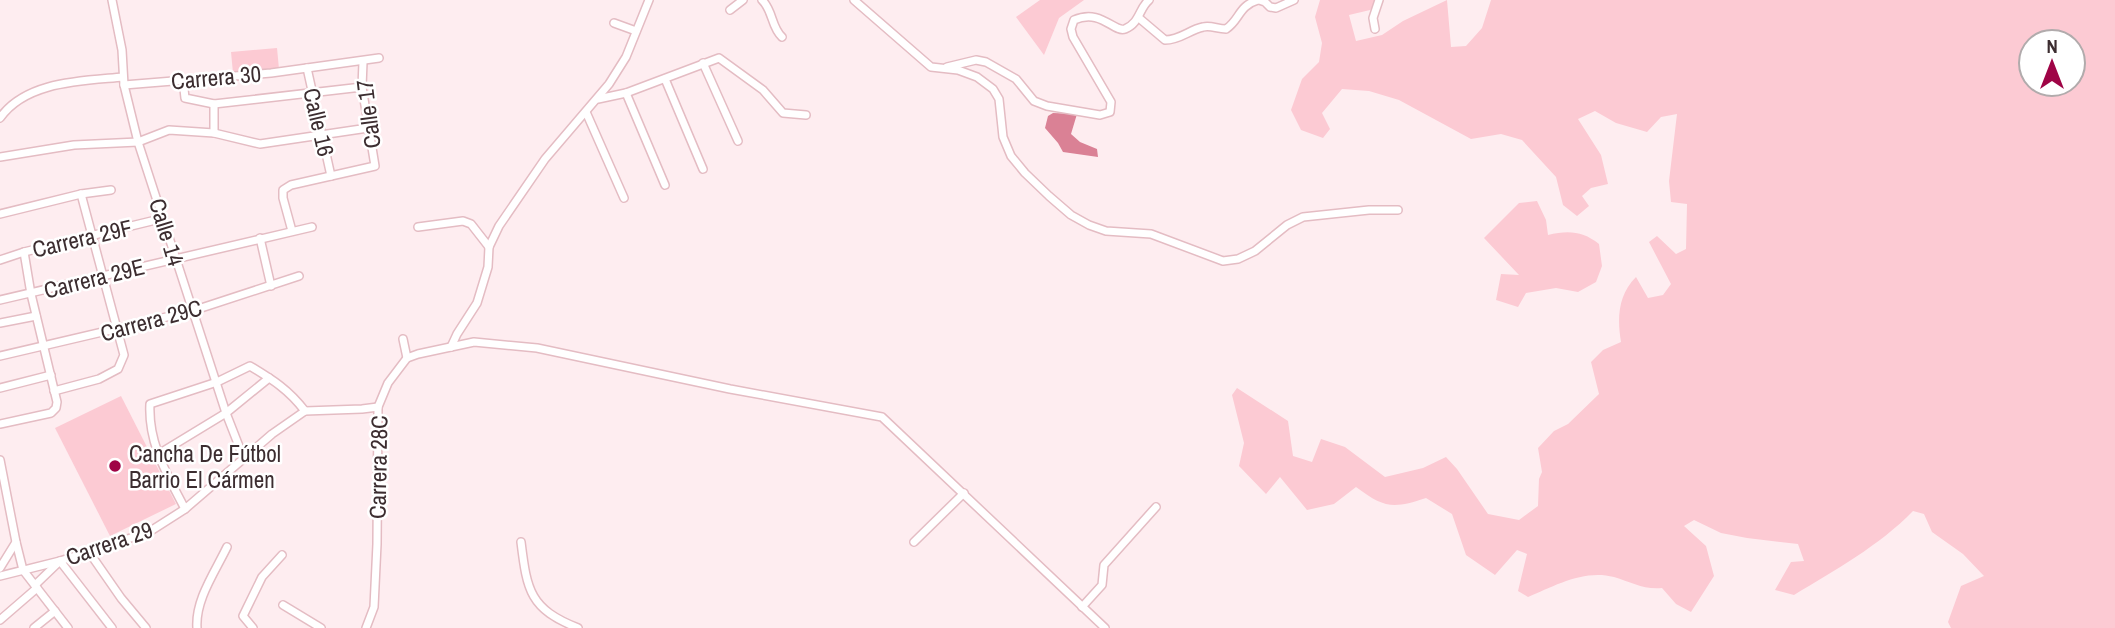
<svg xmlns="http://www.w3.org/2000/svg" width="2115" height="628" viewBox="0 0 2115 628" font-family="'Archivo Narrow',sans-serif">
<rect width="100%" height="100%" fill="#feedf0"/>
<g fill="#fccad3" fill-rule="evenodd">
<polygon points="1040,0 1084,0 1059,18 1044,55 1016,17"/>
<path d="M 1320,0 L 1383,0 L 1370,10 L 1349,15 L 1356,41 L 1382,35 L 1403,21 L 1447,0 L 1451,47 L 1466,46 L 1482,28 L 1491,0 L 2115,0 L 2115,628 L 1951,628 L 1948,622 L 1961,586 L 1984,576 L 1963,554 L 1932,532 L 1924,514 L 1913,511 C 1879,546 1835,570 1794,595 L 1775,590 L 1791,562 L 1804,561 L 1798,544 L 1747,538 L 1721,533 L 1694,520 L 1684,526 L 1706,546 L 1714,576 L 1691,612 L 1676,604 L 1662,588 C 1644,590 1631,582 1614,577 C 1584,569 1554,586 1528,597 L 1518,591 L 1527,554 L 1517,550 L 1495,575 L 1466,555 L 1452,514 L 1426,498 C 1393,509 1384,508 1356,487 L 1334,504 L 1307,510 L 1280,477 L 1266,494 L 1239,466 L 1244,443 L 1232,395 L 1237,388 L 1288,421 L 1293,456 L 1312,462 L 1321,439 L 1345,447 L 1385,477 L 1423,468 L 1446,457 L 1457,469 L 1488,514 L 1519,520 L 1538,506 L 1539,479 L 1542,472 L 1538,448 L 1554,431 L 1568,424 L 1599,394 L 1591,362 L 1603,350 L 1621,342 C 1617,318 1618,295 1636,277 L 1648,298 L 1663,295 L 1671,284 L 1649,242 L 1657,236 L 1676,254 L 1686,249 L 1687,204 L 1671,202 L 1669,181 L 1677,114 L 1661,117 L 1647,132 L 1616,123 L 1595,111 L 1578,119 L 1601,155 L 1608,184 L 1591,188 L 1582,196 L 1589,206 L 1577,216 L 1563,205 L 1556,177 L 1522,140 L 1501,134 L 1471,139 L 1399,100 L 1369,91 L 1342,89 L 1322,113 L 1330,129 L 1323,138 L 1301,130 L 1291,110 L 1302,79 L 1319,62 L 1322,43 L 1315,17 ZM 2031,42 L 2073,42 L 2073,84 L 2031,84 Z"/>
<polygon points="277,48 279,69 233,73 231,52"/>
<path d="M 1537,201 L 1546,220 L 1548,235 C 1568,230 1583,231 1599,244 L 1602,266 L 1596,282 L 1578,292 L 1556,288 L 1526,293 L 1518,307 L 1496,300 L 1501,274 L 1519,275 L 1484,238 L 1519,203 Z"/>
<polygon points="121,396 176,504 110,536 55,428"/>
</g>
<polygon fill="#da8195" points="1053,113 1077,114 1071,134 1080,142 1097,149 1098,157 1063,152 1058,143 1045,128 1048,116"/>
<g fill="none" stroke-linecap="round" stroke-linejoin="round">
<defs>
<g id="minor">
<polyline points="112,0 122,50 124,85 138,142 226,413 244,459"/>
<path d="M 762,0 C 773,10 771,27 782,37"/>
<polyline points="854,0 931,67 958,70 977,77 993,89 999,99 1003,137 1011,156 1025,173 1049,196 1071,215 1089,225 1106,231 1151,234 1223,261 1238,259 1255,251 1287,225 1303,217 1369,210 1398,210"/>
<polyline points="1259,0 1265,2 1270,7 1276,8 1294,0"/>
<polyline points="730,10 743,0"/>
<path d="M 1139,18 L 1165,40 C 1180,40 1189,30 1203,27 C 1211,25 1217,29 1226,29 C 1240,20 1238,6 1258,0"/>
<polyline points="614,23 636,31"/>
<polyline points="1375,29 1373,18 1379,0"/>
<polyline points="703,63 738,141"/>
<path d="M 947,67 L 976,60 L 986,62 L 1016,79 L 1034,101 L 1047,106 L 1100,115 L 1110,112 L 1111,102 L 1073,37 L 1071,29 L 1074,20 C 1101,8 1114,33 1125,29 C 1140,23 1139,8 1149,0"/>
<polyline points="307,68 331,176"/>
<polyline points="665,79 703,169"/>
<polyline points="183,80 185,98 214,104 362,87"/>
<polyline points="124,85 271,73 379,58"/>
<polyline points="626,93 665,185"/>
<polyline points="598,99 626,93 719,58 763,90 783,113 806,115"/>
<polyline points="214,104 214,133"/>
<polyline points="586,112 624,198"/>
<path d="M 0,118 C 26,81 82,81 123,77"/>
<polyline points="0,157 74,145 138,142 169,130 214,133 260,144 368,128"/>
<polyline points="0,214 81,194 111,190"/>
<polyline points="418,227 463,221 471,224 489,247"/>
<polyline points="292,231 283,198 283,190 291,185 375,166 362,87 363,62"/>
<polyline points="260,238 271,286"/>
<polyline points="0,260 24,252 164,218"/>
<polyline points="0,300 312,227"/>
<polyline points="0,323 36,316"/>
<polyline points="403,339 407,358"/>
<polyline points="451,347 457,334 477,303 488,267 489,247 499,226 545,159 609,84 626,57 649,0"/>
<polyline points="0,356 192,311 299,276"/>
<polyline points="0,388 51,375"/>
<polyline points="54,391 99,379 118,369 124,355 81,194"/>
<polyline points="0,424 51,413 56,408 57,402 31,294 24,252"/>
<polyline points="157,455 226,413 269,378"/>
<polyline points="0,460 16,542 0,568"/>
<path d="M 185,509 C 167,474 148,444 150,404 L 217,382 L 250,366 C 273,380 288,389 305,411"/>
<polyline points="16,542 23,570 68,628"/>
<path d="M 521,542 C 527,591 530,609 578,628"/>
<polyline points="914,542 964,493"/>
<polyline points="89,552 121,598 146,628"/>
<polyline points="0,576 60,561 149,532 185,509 272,434 305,411 362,409 378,407"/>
<polyline points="35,585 60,561 112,628"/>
<polyline points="283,605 321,628"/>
<polyline points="1082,607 1102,585 1104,565 1156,507"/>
<polyline points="0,620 37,588"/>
<polyline points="34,628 55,611"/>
<path d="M 197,628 C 195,600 215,572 227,547"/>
<polyline points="253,628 243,616 262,577 282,555"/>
<polyline points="366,628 374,607 377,544 378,407 388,383 407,358 418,354 474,342 537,348 730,389 882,417 1105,628"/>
</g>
</defs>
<use href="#minor" stroke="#e4bcc3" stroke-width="10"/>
<use href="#minor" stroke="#fff" stroke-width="7"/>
</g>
<circle fill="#9f0446" stroke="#fff" stroke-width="2.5" cx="115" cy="466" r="7"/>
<g text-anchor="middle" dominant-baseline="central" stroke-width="5" stroke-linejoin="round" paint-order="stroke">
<g font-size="23" fill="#3c2d30" stroke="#fff">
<text transform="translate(216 77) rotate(-5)">Carrera 30</text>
<text transform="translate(368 114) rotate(-97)">Calle 17</text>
<text transform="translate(319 122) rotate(77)">Calle 16</text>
<text transform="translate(167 232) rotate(73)">Calle 14</text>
<text transform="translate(82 238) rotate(-13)">Carrera 29F</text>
<text transform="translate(94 278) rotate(-14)">Carrera 29E</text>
<text transform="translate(151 320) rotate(-15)">Carrera 29C</text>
<text transform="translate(378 467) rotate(-89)">Carrera 28C</text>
<text transform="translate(109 543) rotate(-19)">Carrera 29</text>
</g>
<g font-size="23" fill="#3c2d30" stroke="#fff" text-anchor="start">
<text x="129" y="453">Cancha De Fútbol<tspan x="129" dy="26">Barrio El Cármen</tspan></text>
</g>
</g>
<g transform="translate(2052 63)"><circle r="33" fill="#ffffff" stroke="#b1abac" stroke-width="2"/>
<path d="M0-5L12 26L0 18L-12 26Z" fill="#9f0446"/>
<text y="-10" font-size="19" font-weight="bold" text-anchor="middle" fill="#3c2d30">N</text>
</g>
</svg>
